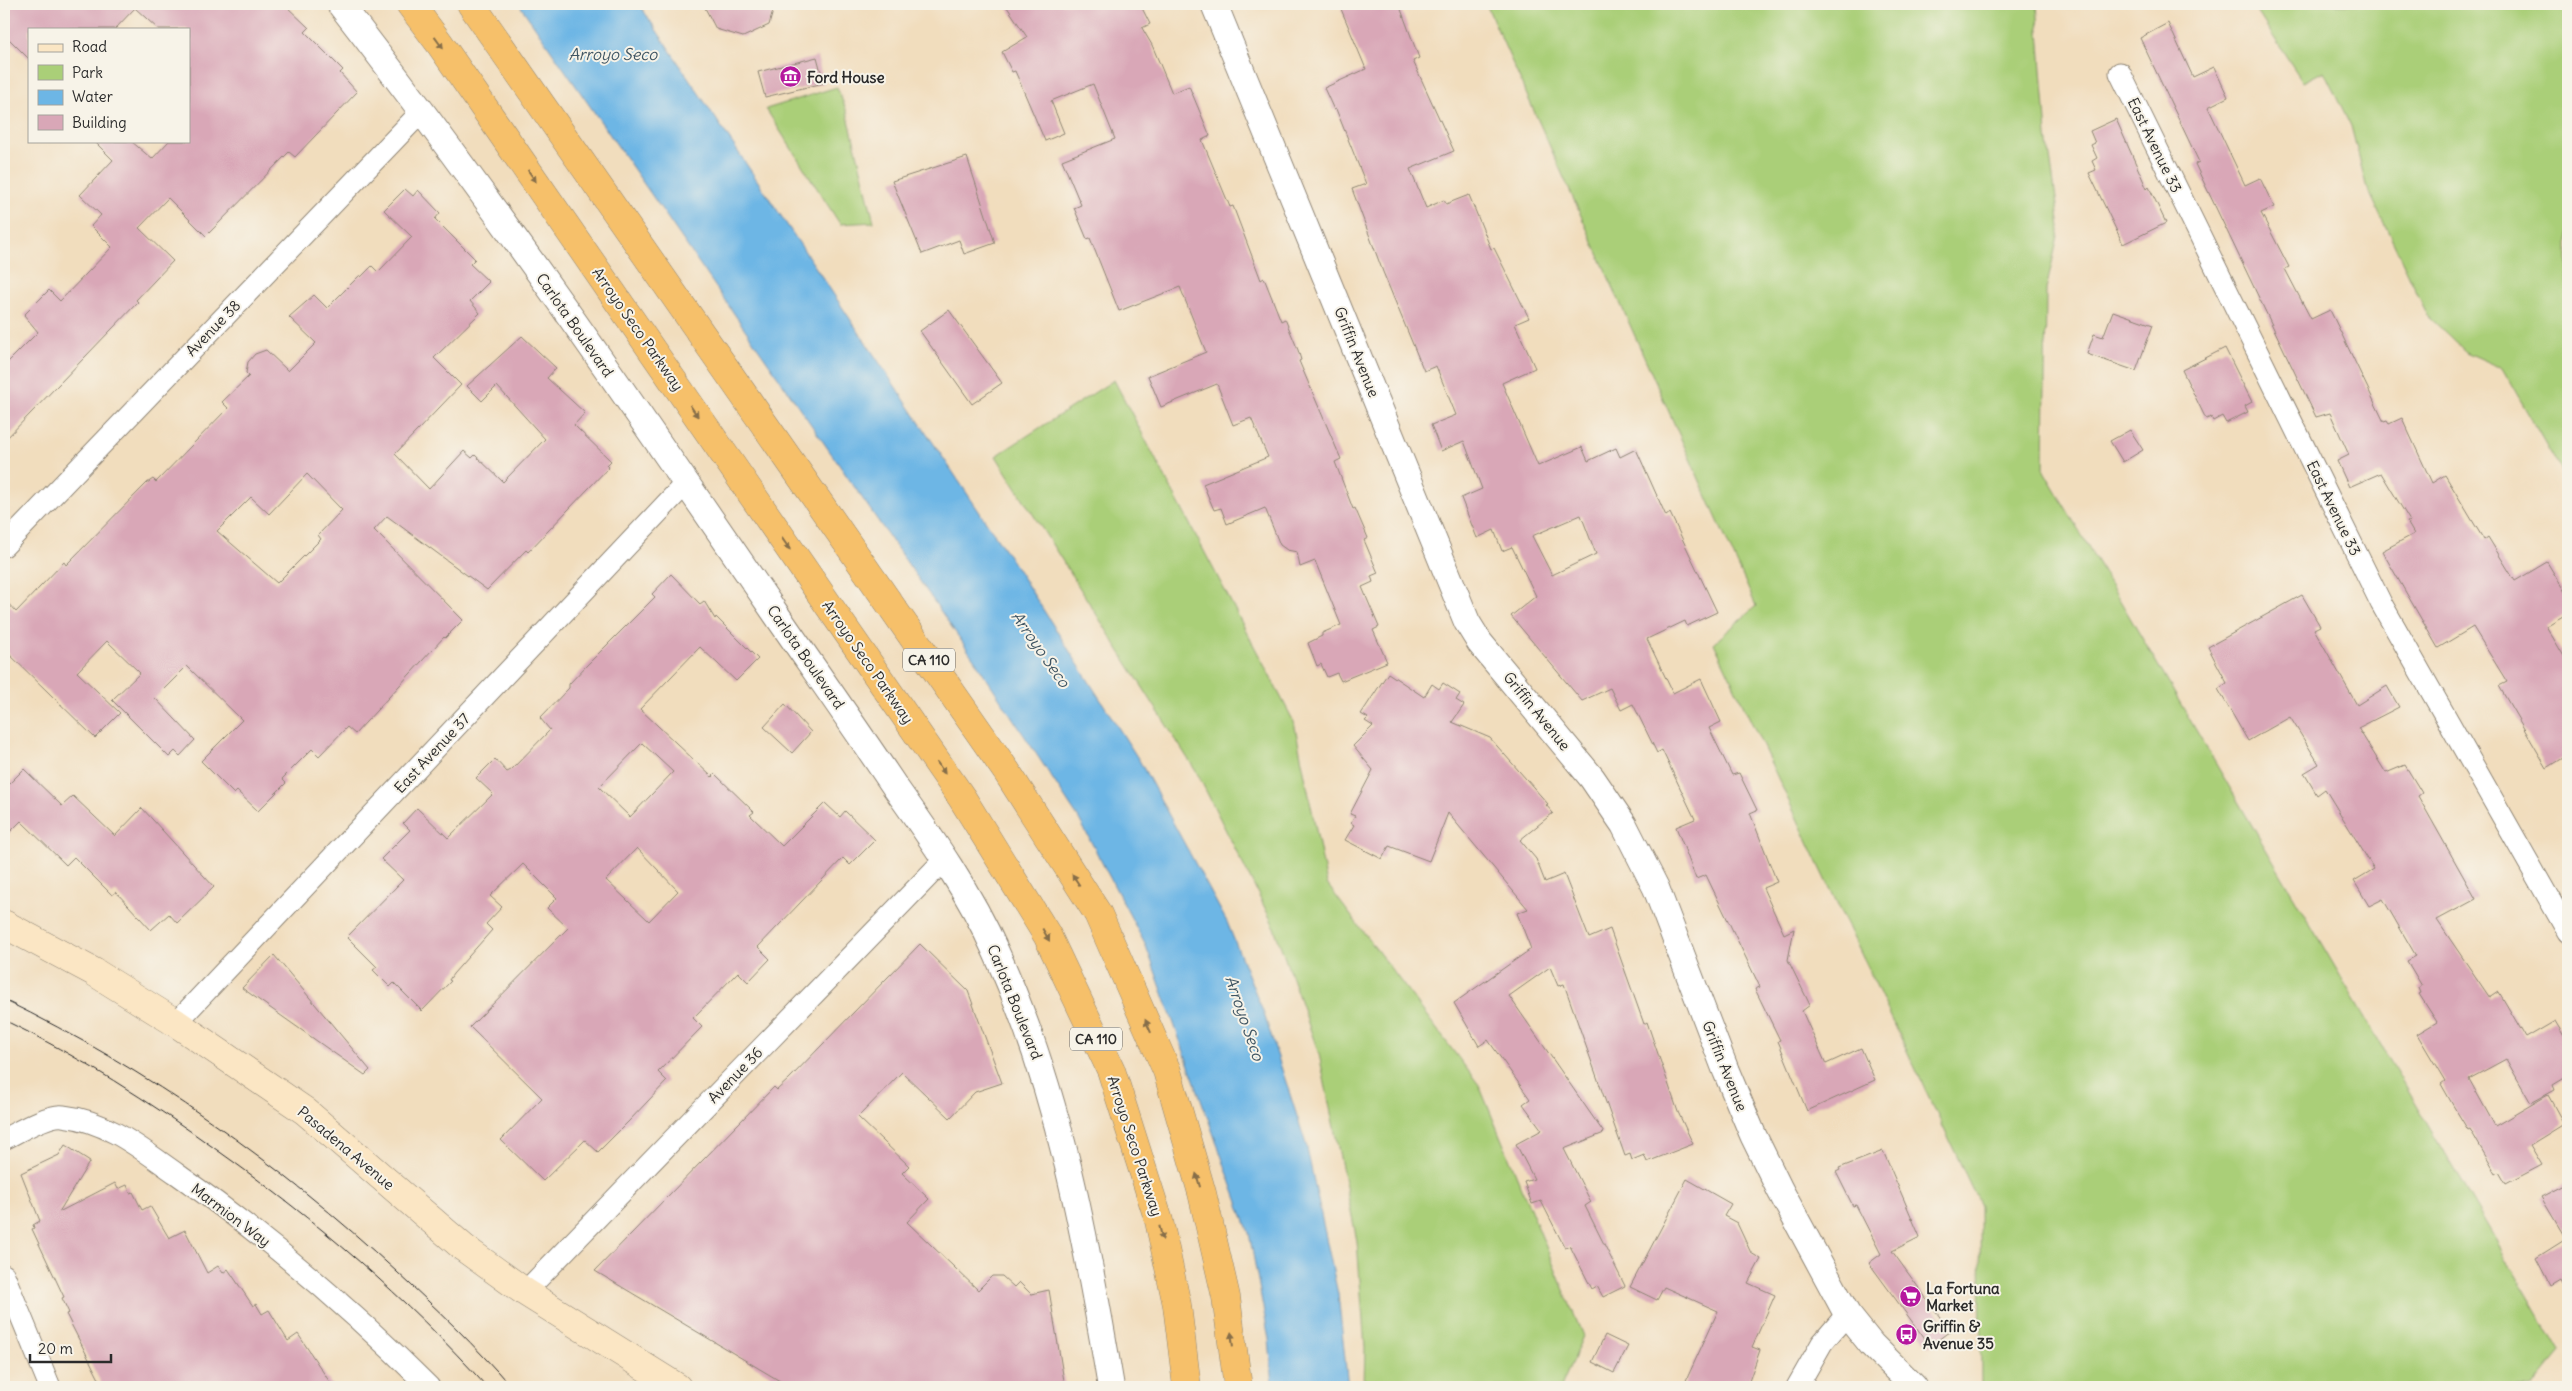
<svg xmlns="http://www.w3.org/2000/svg" width="2572" height="1391" viewBox="0 0 2572 1391" font-family="Delius,sans-serif">
<rect width="100%" height="100%" fill="#f7f3e8"/>
<filter id="ink" filterUnits="userSpaceOnUse"><feTurbulence type="fractalNoise" baseFrequency=".02" numOctaves="2"/><feDisplacementMap in="SourceGraphic" scale="10" xChannelSelector="R" yChannelSelector="G"/><feConvolveMatrix kernelMatrix="1 2 1 2 8 2 1 2 1" color-interpolation-filters="sRGB"/></filter>
<filter id="wash" filterUnits="userSpaceOnUse"><feTurbulence type="fractalNoise" baseFrequency=".0096" numOctaves="4" result="noise"/><feDisplacementMap in="SourceGraphic" scale="20" xChannelSelector="R" yChannelSelector="G"/><feGaussianBlur stdDeviation="1.12" result="paint"/><feColorMatrix in="noise" values="0 0 0 0 0 0 0 0 0 0 0 0 0 0 0 0 0 1.4 0 .05"/><feComposite in="paint" operator="in"/></filter>
<g filter="url(#wash)">
<rect width="100%" height="100%" fill="#f1ddbd"/>
<g fill="#aacf78" stroke="#6a7d52">
<polygon points="1486,4 2037,4 2047,136 2060,227 2046,290 2044,471 2561,1352 2532,1387 1981,1387 1980,1205 1714,643 1756,606"/>
<polygon points="2252,4 2568,4 2568,483 2502,368 2466,352 2428,316 2366,185 2351,126 2324,71 2303,82"/>
<polygon points="837,87 847,112 874,222 840,224 766,109"/>
<polygon points="1114,380 1294,722 1327,884 1479,1085 1583,1336 1561,1387 1364,1387 1365,1348 1357,1241 1319,1054 1272,922 1197,773 996,456"/>
</g>
<polygon fill="#6db6e5" stroke="#4c7088" points="519,4 639,4 1009,556 1139,760 1227,922 1264,1014 1306,1144 1338,1294 1348,1387 1273,1387 1269,1339 1249,1233 1146,946 1079,819 974,659"/>
<g id="blocks">
<g fill="#d9a7b7" fill-rule="evenodd">
<polygon points="4,4 284,4 309,28 305,32 343,70 340,73 357,92 295,157 289,152 206,236 168,198 139,228 173,261 136,300 138,302 4,441 4,366 38,332 24,315 49,290 60,301 112,247 91,226 101,215 80,195 113,160 94,141 131,141 152,159 169,141 189,141 189,29 158,29 135,8 115,29 29,29 29,59 4,34"/>
<polygon points="703,4 775,4 769,25 743,37 716,29"/>
<polygon points="1005,4 1140,4 1150,24 1142,28 1152,45 1172,93 1189,86 1210,136 1202,140 1230,207 1233,206 1261,280 1264,278 1281,321 1285,319 1298,350 1301,360 1299,361 1341,459 1335,462 1353,509 1355,508 1368,538 1364,540 1378,573 1371,576 1373,582 1362,587 1379,627 1373,630 1387,662 1341,681 1337,673 1327,677 1321,664 1317,666 1308,643 1322,636 1322,633 1341,625 1315,561 1300,567 1297,552 1287,550 1280,545 1265,508 1227,524 1221,508 1214,510 1203,484 1268,457 1251,418 1233,425 1217,384 1161,407 1148,376 1206,352 1180,287 1119,311 1090,238 1087,239 1074,208 1081,205 1062,160 1115,139 1093,84 1051,101 1064,133 1045,141 1015,71 1012,72 1002,52 1027,37"/>
<path d="M 1353,4 L 1399,4 L 1419,58 L 1413,61 L 1454,151 L 1410,169 L 1426,208 L 1444,200 L 1446,204 L 1469,195 L 1491,249 L 1494,248 L 1529,318 L 1515,324 L 1535,368 L 1502,383 L 1538,466 L 1582,447 L 1588,461 L 1616,448 L 1620,457 L 1636,449 L 1666,516 L 1670,513 L 1717,612 L 1687,626 L 1685,621 L 1647,639 L 1673,693 L 1701,679 L 1721,722 L 1709,728 L 1732,775 L 1739,773 L 1757,810 L 1750,813 L 1777,882 L 1763,888 L 1784,934 L 1794,929 L 1788,960 L 1810,1005 L 1802,1011 L 1826,1064 L 1861,1048 L 1875,1080 L 1807,1111 L 1778,1041 L 1780,1040 L 1755,989 L 1760,987 L 1706,875 L 1696,879 L 1687,855 L 1676,827 L 1695,819 L 1662,750 L 1657,753 L 1633,704 L 1621,710 L 1610,688 L 1582,701 L 1511,616 L 1536,596 L 1512,547 L 1502,551 L 1494,530 L 1477,538 L 1461,498 L 1482,489 L 1464,441 L 1441,451 L 1431,425 L 1456,415 L 1436,366 L 1424,371 L 1383,272 L 1352,189 L 1366,184 L 1336,109 L 1334,110 L 1324,88 L 1366,69 L 1341,9 ZM 1581,515 L 1596,554 L 1552,575 L 1532,536 Z"/>
<polygon points="2168,23 2193,77 2214,67 2228,97 2208,107 2245,185 2260,178 2274,207 2261,213 2289,267 2285,269 2311,319 2330,310 2384,422 2387,421 2389,424 2402,418 2432,483 2445,475 2484,540 2488,537 2515,581 2547,562 2568,597 2568,613 2546,626 2568,663 2568,755 2547,768 2499,686 2507,682 2473,627 2438,648 2382,551 2414,534 2407,522 2410,521 2381,473 2349,487 2337,461 2349,455 2330,413 2316,417 2195,164 2199,162 2140,38"/>
<polygon points="817,57 824,83 765,97 758,72"/>
<polygon points="2116,119 2147,189 2149,187 2166,223 2123,244 2089,173 2096,170 2092,161 2097,158 2091,145 2095,143 2090,131"/>
<polygon points="967,157 995,243 964,254 959,240 922,254 892,181"/>
<path d="M 405,189 L 413,196 L 418,190 L 440,213 L 435,219 L 475,259 L 470,264 L 489,282 L 470,301 L 480,313 L 434,358 L 461,385 L 395,454 L 429,489 L 464,451 L 472,458 L 475,455 L 503,482 L 545,439 L 497,386 L 482,401 L 467,386 L 522,336 L 556,368 L 547,378 L 585,413 L 574,425 L 611,461 L 607,465 L 609,467 L 528,552 L 526,550 L 487,590 L 387,516 L 374,530 L 463,620 L 445,638 L 444,637 L 355,734 L 347,727 L 319,756 L 312,749 L 282,779 L 286,783 L 258,811 L 237,791 L 234,794 L 201,761 L 242,720 L 187,666 L 155,698 L 195,740 L 180,756 L 175,751 L 169,757 L 112,700 L 140,673 L 107,641 L 77,672 L 120,713 L 95,738 L 4,649 L 4,599 L 16,612 L 64,562 L 66,565 L 147,483 L 153,479 L 156,482 L 228,408 L 222,402 L 249,376 L 246,373 L 248,362 L 255,354 L 266,350 L 288,371 L 316,343 L 289,317 L 314,295 L 327,308 L 360,275 L 361,277 L 372,266 L 378,272 L 412,237 L 384,210 ZM 307,474 L 342,510 L 318,535 L 321,539 L 277,583 L 217,531 L 251,497 L 269,514 Z"/>
<polygon points="949,310 1002,383 972,404 920,331"/>
<polygon points="2113,311 2153,325 2136,371 2087,354 2094,334 2103,337"/>
<polygon points="2225,348 2252,402 2245,406 2248,412 2226,423 2222,416 2213,421 2211,417 2206,419 2182,370"/>
<polygon points="2130,430 2143,450 2123,462 2110,441"/>
<path d="M 671,574 L 700,604 L 704,601 L 715,619 L 716,617 L 758,659 L 736,681 L 700,647 L 640,709 L 712,777 L 715,774 L 754,812 L 750,815 L 782,846 L 825,803 L 840,817 L 845,811 L 875,840 L 850,865 L 843,858 L 758,947 L 770,959 L 748,982 L 738,972 L 693,1018 L 702,1027 L 658,1072 L 667,1081 L 629,1121 L 598,1152 L 585,1140 L 543,1181 L 501,1140 L 542,1098 L 470,1027 L 568,928 L 547,908 L 557,898 L 523,864 L 490,896 L 502,907 L 486,924 L 492,930 L 453,974 L 449,980 L 451,981 L 422,1011 L 394,983 L 390,987 L 373,970 L 377,967 L 347,937 L 403,880 L 381,859 L 410,830 L 403,823 L 417,808 L 448,838 L 493,794 L 476,778 L 495,759 L 507,772 L 511,770 L 550,730 L 540,718 L 569,688 L 569,684 L 587,665 L 655,597 L 652,594 ZM 642,743 L 673,772 L 630,817 L 599,787 ZM 637,848 L 678,891 L 649,921 L 606,880 Z"/>
<polygon points="2302,595 2320,626 2314,629 2357,705 2387,686 2399,707 2358,728 2386,773 2405,765 2422,793 2418,796 2476,899 2437,920 2490,998 2499,992 2526,1038 2555,1021 2568,1043 2568,1076 2553,1085 2555,1090 2531,1103 2506,1059 2469,1079 2495,1126 2548,1095 2564,1124 2530,1145 2542,1165 2506,1184 2499,1172 2496,1174 2470,1129 2468,1130 2454,1107 2441,1084 2445,1081 2417,1034 2437,1022 2419,994 2421,993 2419,988 2422,986 2407,961 2416,956 2383,899 2369,906 2354,881 2374,869 2325,789 2317,795 2304,773 2319,764 2290,717 2248,741 2218,689 2227,683 2208,647"/>
<polygon points="1388,673 1424,697 1432,684 1439,689 1443,683 1460,694 1456,700 1464,705 1452,722 1490,738 1548,804 1546,805 1553,813 1520,840 1536,859 1545,882 1564,874 1589,938 1610,929 1644,1024 1647,1022 1678,1112 1693,1144 1647,1162 1644,1155 1632,1160 1630,1154 1625,1156 1564,984 1558,986 1550,967 1509,996 1604,1133 1564,1149 1591,1202 1585,1206 1625,1286 1603,1297 1597,1286 1592,1289 1570,1246 1565,1248 1541,1201 1532,1204 1524,1182 1534,1179 1516,1144 1542,1130 1523,1104 1530,1099 1488,1040 1479,1046 1454,1003 1531,949 1517,913 1528,909 1448,813 1429,861 1389,846 1382,859 1345,840 1354,825 1351,823 1355,816 1350,814 1373,770 1353,746 1373,726 1365,721 1368,718 1361,714"/>
<polygon points="785,704 811,732 792,753 764,727"/>
<polygon points="24,769 62,806 73,796 115,836 142,808 214,887 177,923 169,914 151,930 116,892 112,895 74,857 66,865 21,821 4,838 4,789"/>
<polygon points="920,944 968,991 1002,1083 975,1092 950,1118 902,1072 858,1117 909,1166 902,1173 929,1199 907,1222 978,1290 992,1276 1002,1276 1014,1287 1019,1282 1031,1294 1049,1290 1065,1387 790,1387 595,1271 774,1087 777,1090 789,1079"/>
<polygon points="274,955 370,1070 365,1075 242,988"/>
<polygon points="65,1145 90,1161 59,1212 115,1183 118,1189 127,1185 130,1193 133,1192 142,1210 150,1206 169,1238 185,1230 207,1273 218,1266 223,1273 228,1269 253,1306 256,1304 262,1314 269,1310 288,1341 298,1334 333,1387 103,1387 66,1314 69,1313 62,1298 64,1297 32,1229 34,1228 33,1225 40,1221 21,1173 59,1155"/>
<polygon points="1883,1151 1920,1237 1892,1251 1950,1331 1930,1346 1869,1263 1881,1254 1856,1205 1853,1206 1836,1172 1840,1170 1839,1168"/>
<polygon points="1687,1179 1731,1204 1724,1216 1737,1223 1751,1253 1761,1259 1748,1283 1775,1295 1752,1347 1760,1350 1747,1387 1683,1387 1718,1311 1664,1287 1657,1300 1630,1287"/>
<polygon points="2568,1183 2568,1295 2560,1279 2550,1285 2536,1258 2566,1239 2541,1197"/>
<polygon points="1605,1335 1628,1346 1614,1373 1592,1362"/>
</g>
</g>
</g>
<g filter="url(#ink)">
<use href="#blocks" fill-opacity="0" stroke="#8e8474" stroke-width="1"/>
<g fill="none" stroke-linecap="round" stroke-linejoin="round">
<defs>
<g id="minor">
<polyline points="2120,73 2381,603 2568,932"/>
<polyline points="4,546 423,110"/>
<polyline points="176,1023 686,483"/>
<path d="M 4,1139 C 18,1132 48,1114 63,1116 C 108,1121 141,1149 177,1174 C 267,1237 351,1309 429,1387"/>
<polyline points="4,1275 50,1387"/>
<polyline points="525,1292 945,859"/>
<polyline points="1797,1387 1822,1343 1847,1314"/>
</g>
<g id="tertiary">
<path d="M 340,4 C 493,201 635,408 776,614 C 816,672 856,729 895,787 C 932,839 970,893 996,952 C 1059,1090 1086,1238 1111,1387"/>
<polyline points="1214,4 1467,622 1480,643 1592,778 1624,825 1656,888 1726,1071 1753,1135 1780,1190 1847,1314 1872,1345 1914,1387"/>
</g>
<polyline id="secondary" points="4,924 94,972 176,1023 305,1111 464,1248 525,1292 677,1387"/>
<g id="motorway">
<polyline points="410,4 440,44 962,798 1047,935 1111,1070 1159,1221 1177,1305 1187,1387"/>
<polyline points="471,4 1007,772 1098,914 1167,1071 1202,1193 1226,1297 1238,1387"/>
</g>
</defs>
<use href="#minor" stroke="#8e8474" stroke-width="23"/>
<use href="#tertiary" stroke="#8e8474" stroke-width="28"/>
<use href="#secondary" stroke="#8e8474" stroke-width="29"/>
<use href="#motorway" stroke="#8e8474" stroke-width="29"/>
<use href="#minor" stroke="#fff" stroke-width="21"/>
<use href="#tertiary" stroke="#fff" stroke-width="26"/>
<use href="#secondary" stroke="#fbe6c4" stroke-width="28"/>
<use href="#motorway" stroke="#f6c06b" stroke-width="28"/>
<g stroke="#2b2b2b" stroke-width="1">
<path d="M 4,1000 C 148,1069 279,1163 397,1272 C 437,1309 476,1346 511,1387"/>
<path d="M 4,1020 C 79,1056 150,1102 217,1150 C 317,1221 406,1297 487,1387"/>
</g>
</g>
<defs><path id="oneway-solid" d="M-6-.8H1V-3.2L6.5 0L1 3.2V.8H-6Z" transform="scale(1.25)"/></defs>
<g fill="#866e48">
<use href="#oneway-solid" transform="translate(439 43) rotate(54)"/>
<use href="#oneway-solid" transform="translate(532 176) rotate(55)"/>
<use href="#oneway-solid" transform="translate(694 411) rotate(55)"/>
<use href="#oneway-solid" transform="translate(786 544) rotate(55)"/>
<use href="#oneway-solid" transform="translate(941 768) rotate(55)"/>
<use href="#oneway-solid" transform="translate(1076 880) rotate(-123)"/>
<use href="#oneway-solid" transform="translate(1046 935) rotate(61)"/>
<use href="#oneway-solid" transform="translate(1148 1026) rotate(-114)"/>
<use href="#oneway-solid" transform="translate(1198 1180) rotate(-106)"/>
<use href="#oneway-solid" transform="translate(1161 1233) rotate(77)"/>
<use href="#oneway-solid" transform="translate(1232 1339) rotate(-97)"/>
</g>
</g>
<defs>
<symbol id="museum-disc" viewBox="-11 -11 22 22"><circle r="9.5" fill="#b5179e" stroke="#f7f3e8"/><path d="M0-6L6-3V-2H-6V-3ZM-5-1h2V3h-2ZM-1-1h2V3h-2ZM3-1h2V3H3ZM-6 4H6V6H-6Z" fill="#fff"/></symbol>
<symbol id="supermarket-disc" viewBox="-11 -11 22 22"><circle r="9.5" fill="#b5179e" stroke="#f7f3e8"/><path d="M-6-5.5h2.5l.6 2H6L4.5 2H-2.5L-4.4-4H-6ZM-1.5 3.2a1.3 1.3 0 1 0 .1 0ZM3 3.2a1.3 1.3 0 1 0 .1 0Z" fill="#fff"/></symbol>
<symbol id="bus-disc" viewBox="-11 -11 22 22"><circle r="9.5" fill="#b5179e" stroke="#f7f3e8"/><path d="M-5-6H5V4H4V6H2V4H-2V6H-4V4H-5ZM-3.5-4V0h7V-4ZM-3.5 1.2v1.5H-2V1.2ZM2 1.2v1.5H3.5V1.2Z" fill="#fff"/></symbol>
</defs>
<g fill-rule="evenodd">
<use href="#museum-disc" x="778" y="64" width="25" height="25"/>
<use href="#supermarket-disc" x="1898" y="1284" width="25" height="25"/>
<use href="#bus-disc" x="1894" y="1322" width="25" height="25"/>
</g>
<g text-anchor="middle" dominant-baseline="central" stroke-width="4" stroke-linejoin="round" paint-order="stroke">
<g fill="#f7f3e8" stroke="#686764" stroke-width="1">
<rect x="903" y="648.5" width="52" height="23" rx="4"/>
<rect x="1070" y="1027.5" width="52" height="23" rx="4"/>
</g>
<g font-size="14" font-weight="bold" fill="#2b2b2b">
<text x="929" y="660">CA 110</text>
<text x="1096" y="1039">CA 110</text>
</g>
<g font-size="15" font-weight="bold" fill="#2b2b2b" stroke="#f7f3e8" text-anchor="start">
<text x="807" y="77">Ford House</text>
<text x="1926" y="1288">La Fortuna<tspan x="1926" dy="17">Market</tspan></text>
<text x="1923" y="1326">Griffin &amp;<tspan x="1923" dy="17">Avenue 35</tspan></text>
</g>
<g font-size="15" fill="#2b2b2b" stroke="#f7f3e8">
<text transform="translate(2155 145) rotate(64)">East Avenue 33</text>
<text transform="translate(575 325) rotate(55)">Carlota Boulevard</text>
<text transform="translate(213 328) rotate(-46)">Avenue 38</text>
<text transform="translate(638 329) rotate(55)">Arroyo Seco Parkway</text>
<text transform="translate(1357 352) rotate(68)">Griffin Avenue</text>
<text transform="translate(2334 508) rotate(64)">East Avenue 33</text>
<text transform="translate(806 657) rotate(55)">Carlota Boulevard</text>
<text transform="translate(868 662) rotate(55)">Arroyo Seco Parkway</text>
<text transform="translate(1537 711) rotate(51)">Griffin Avenue</text>
<text transform="translate(432 753) rotate(-47)">East Avenue 37</text>
<text transform="translate(1015 1002) rotate(68)">Carlota Boulevard</text>
<text transform="translate(1725 1066) rotate(68)">Griffin Avenue</text>
<text transform="translate(735 1075) rotate(-46)">Avenue 36</text>
<text transform="translate(1135 1146) rotate(72)">Arroyo Seco Parkway</text>
<text transform="translate(346 1148) rotate(40)">Pasadena Avenue</text>
<text transform="translate(231 1215) rotate(37)">Marmion Way</text>
</g>
<g font-size="16" font-style="italic" fill="#3f5563" stroke="#f7f3e8">
<text x="613" y="54">Arroyo Seco</text>
<text transform="translate(1041 649) rotate(55)">Arroyo Seco</text>
<text transform="translate(1245 1018) rotate(71)">Arroyo Seco</text>
</g>
</g>
<rect width="2572" height="1391" fill="none" stroke="#f7f3e8" stroke-width="20"/>
<rect x="28" y="28" width="162" height="115" fill="#f7f3e8" stroke="#a5a39c"/>
<rect x="38" y="44" width="25" height="8" fill="#fbe6c4" stroke="#a5a39c"/>
<text x="72" y="52" font-size="15" fill="#2b2b2b">Road</text>
<rect x="38" y="65" width="25" height="15" fill="#aacf78" stroke="#a5a39c"/>
<text x="72" y="78" font-size="15" fill="#2b2b2b">Park</text>
<rect x="38" y="90" width="25" height="15" fill="#6db6e5" stroke="#a5a39c"/>
<text x="72" y="102" font-size="15" fill="#2b2b2b">Water</text>
<rect x="38" y="115" width="25" height="15" fill="#d9a7b7" stroke="#a5a39c"/>
<text x="72" y="128" font-size="15" fill="#2b2b2b">Building</text>
<path d="M30 1354v8h81v-8" fill="none" stroke="#2b2b2b" stroke-width="2.5"/>
<text x="38" y="1354" font-size="15" fill="#2b2b2b" stroke="#f7f3e8" stroke-width="4" paint-order="stroke">20 m</text>
</svg>
